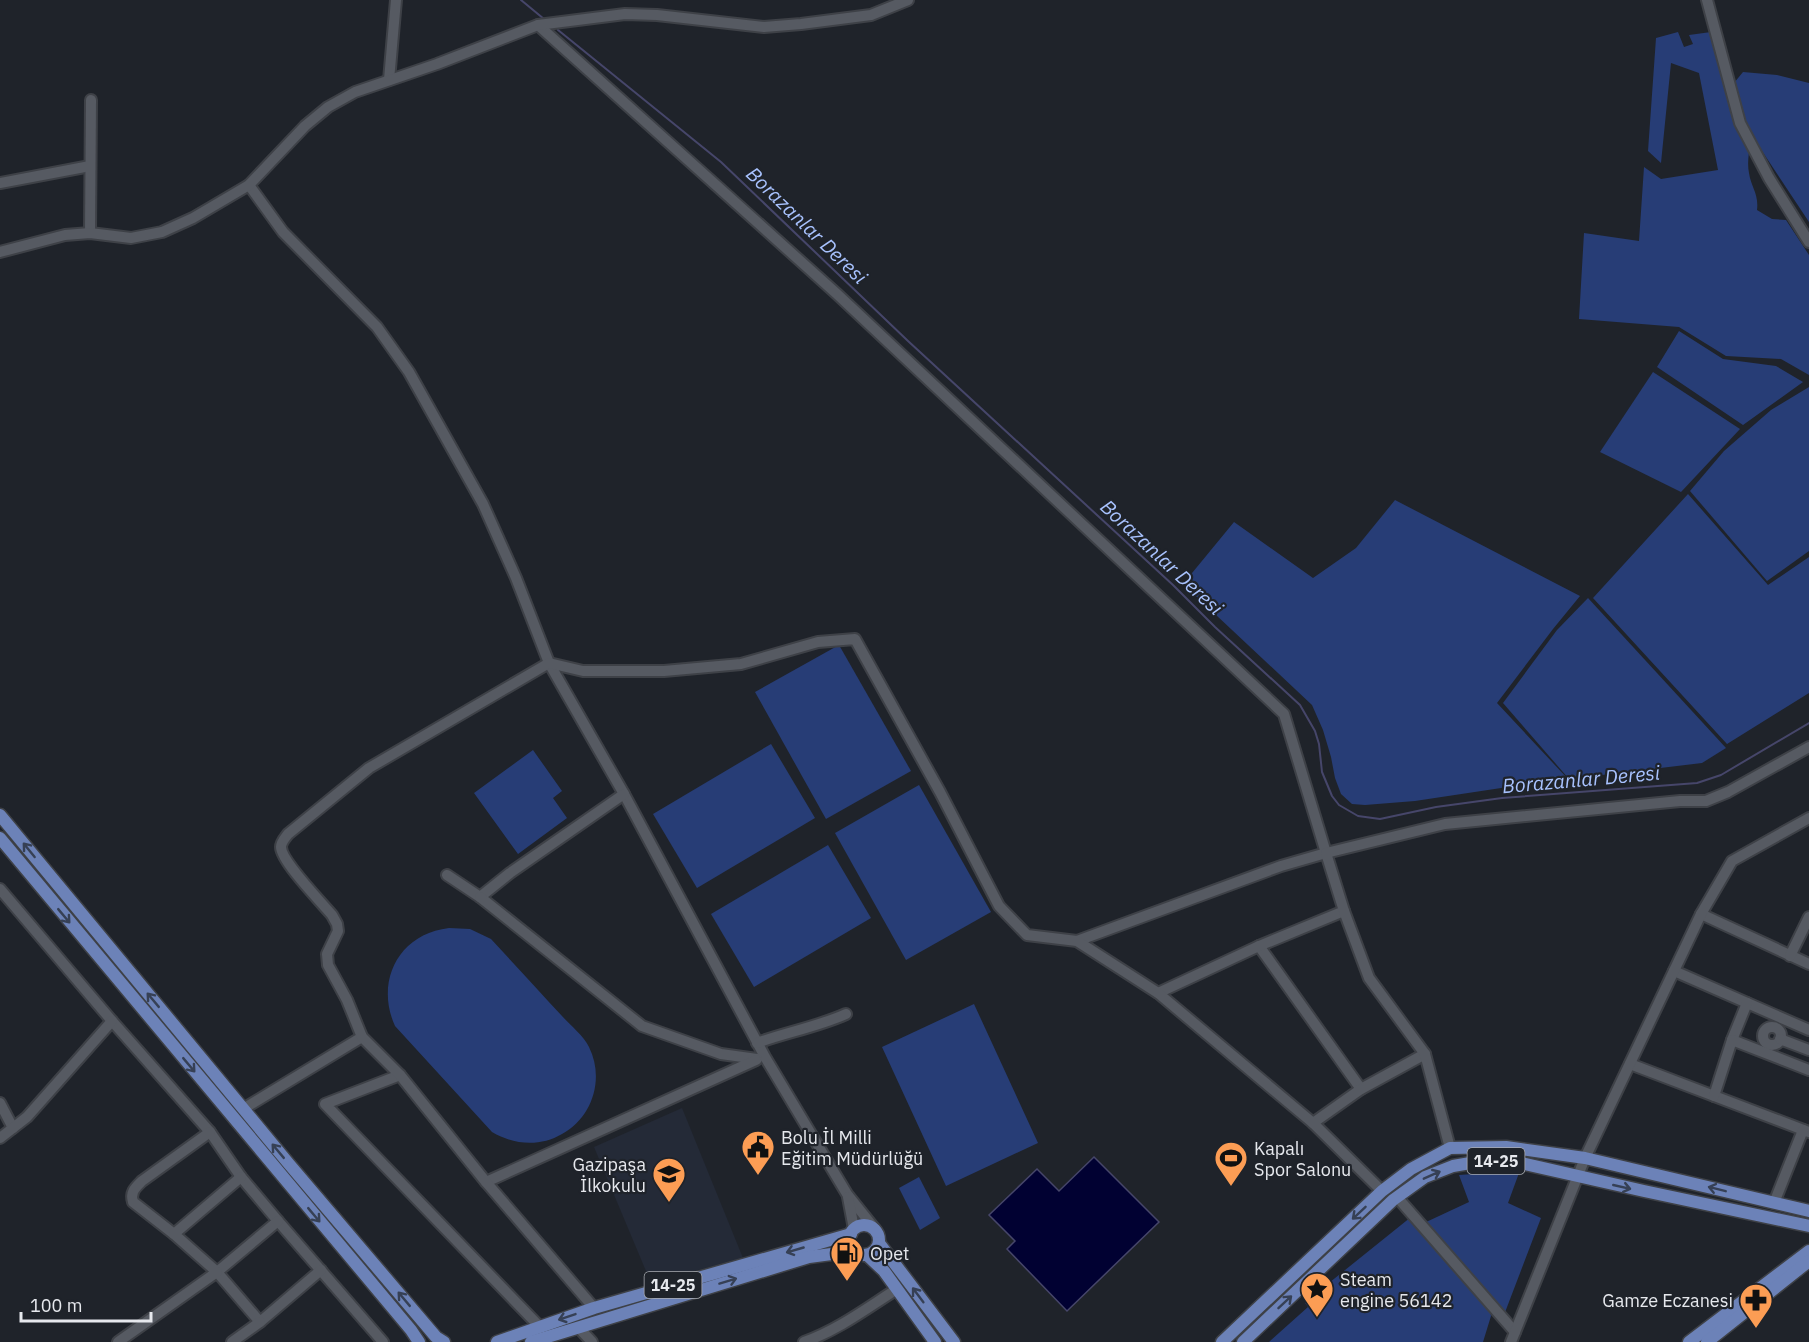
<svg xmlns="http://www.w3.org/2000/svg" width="1809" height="1342" viewBox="0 0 1809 1342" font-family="'IBM Plex Sans',sans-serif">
<rect width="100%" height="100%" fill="#1f232a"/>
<polygon fill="#242a37" points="682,1108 743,1258 651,1283 594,1147"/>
<g fill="#273d76">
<path d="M 1678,32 L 1684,47 L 1693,44 L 1689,35 L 1711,32 L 1727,95 L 1735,88 L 1734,83 L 1743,72 L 1777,75 L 1809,83 L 1809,222 L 1760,148 L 1750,144 C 1749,153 1747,163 1749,173 C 1751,187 1759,194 1757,210 L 1772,219 L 1786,220 L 1809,255 L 1809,375 L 1781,359 L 1726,356 L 1679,327 L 1579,319 L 1584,233 L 1639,241 L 1644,167 L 1661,179 L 1718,170 L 1699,73 L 1671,63 L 1661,163 L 1648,151 L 1656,38 Z"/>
<polygon points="1679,331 1723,359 1776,366 1803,382 1743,425 1657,367"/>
<polygon points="1653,372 1740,429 1681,492 1600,452"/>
<polygon points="1809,387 1809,551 1767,581 1690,491 1724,451 1771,410"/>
<polygon points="1688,494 1768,585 1809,557 1809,693 1727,744 1593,598"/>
<polygon points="1395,500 1580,596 1553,629 1497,703 1567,778 1415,801 1365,805 1352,804 1341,794 1335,778 1331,757 1323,730 1312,705 1183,584 1234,522 1313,578 1356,548"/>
<polygon points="1588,598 1726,748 1702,763 1569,779 1503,703 1557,630"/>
<polygon points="839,645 911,771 826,819 755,692"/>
<polygon points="771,744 815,818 697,888 653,814"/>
<polygon points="533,750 562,791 553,798 567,818 518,854 474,793"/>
<polygon points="919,785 991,912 906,960 835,833"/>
<polygon points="828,845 871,918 754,987 711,914"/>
<path d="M 449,928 L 470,929 L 491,939 C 515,965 539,991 562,1016 C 571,1026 584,1036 589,1047 C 605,1079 592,1118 562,1134 C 540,1147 514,1145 492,1132 L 395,1026 C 375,982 398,934 449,928 Z"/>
<polygon points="974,1004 1038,1143 946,1186 882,1047"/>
<polygon points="1488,1173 1519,1173 1508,1203 1541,1218 1504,1315 1424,1223 1469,1202 1459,1175"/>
<polygon points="919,1177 940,1218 920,1230 899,1188"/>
<polygon points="1411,1217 1490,1309 1491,1316 1483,1342 1269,1342 1308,1307 1305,1303 1309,1299"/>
</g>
<polygon fill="#010132" stroke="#46466a" stroke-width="1.5" points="1094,1157 1159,1222 1067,1311 1007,1249 1015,1241 989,1215 1037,1169 1059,1191"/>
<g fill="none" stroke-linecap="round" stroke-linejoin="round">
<g stroke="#46466a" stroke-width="2">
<polyline points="521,0 544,19"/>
<polyline points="558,30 721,162 908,341 1173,585 1215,627 1300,705 1315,731 1319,744 1322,772 1332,796 1339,805 1358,816 1380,819 1436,807 1502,798 1697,783 1721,775 1809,723"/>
</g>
<defs>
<g id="minor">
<polyline points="1707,0 1740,123 1769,178 1809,242"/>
<polyline points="538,25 837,294 1284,714 1326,853 1281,866 1077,941"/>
<polyline points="389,80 396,0"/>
<polyline points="0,183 90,166"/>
<polyline points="249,185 283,232 377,327 409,372 483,504 516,578 549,663 624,794 765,1057 847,1194 875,1229"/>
<polyline points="90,233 91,100"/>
<polyline points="0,252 65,235 90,233 131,238 162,232 193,218 249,185 305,126 328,107 355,92 437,64 538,25 625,14 657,15 764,27 801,24 871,15 908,0"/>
<polyline points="447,875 480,897 510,873 624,794"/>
<polyline points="0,889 112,1021 210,1132 241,1177 278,1221 383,1342"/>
<polyline points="480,897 642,1026 721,1054 757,1059"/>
<polyline points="1701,914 1809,964"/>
<polyline points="1259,946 1361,1089"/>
<polyline points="1790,956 1809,917"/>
<polyline points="1674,971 1809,1030"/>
<polyline points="1158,993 1259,946 1344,911"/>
<circle cx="1772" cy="1036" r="9"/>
<polyline points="1780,1039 1809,1050"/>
<polyline points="1732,1040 1747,1003"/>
<path d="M 757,1043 C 787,1032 817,1027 846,1014"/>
<polyline points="1630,1064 1809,1132"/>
<polyline points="400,1075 325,1104 539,1326"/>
<polyline points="1714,1096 1732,1040 1809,1070"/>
<polyline points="0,1103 13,1128"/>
<polyline points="243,1109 362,1037"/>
<polyline points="1313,1123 1361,1089 1425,1054"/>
<polyline points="0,1138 27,1117 112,1021"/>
<polyline points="1450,1148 1425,1054 1369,978 1344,911 1326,853 1445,824 1680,801 1706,801 1728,792 1809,747"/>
<polyline points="486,1182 756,1060"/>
<polyline points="848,1197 854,1229"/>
<polyline points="1397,1197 1515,1332"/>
<polyline points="1774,1203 1803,1130"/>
<polyline points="278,1221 217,1272 260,1322 321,1270"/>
<path d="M 174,1234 L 133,1202 C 130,1192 135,1188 142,1181 L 210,1132"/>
<path d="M 594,1308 L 486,1182 L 400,1075 L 362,1037 L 347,1000 L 328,965 L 327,954 L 338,931 L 337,924 L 332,915 C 321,902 281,861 281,847 C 281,842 285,838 288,834 L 369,768 L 549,663 L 583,671 L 664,671 L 741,664 L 818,642 L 855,639 L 940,792 L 999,906 L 1027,935 L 1077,941 L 1158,993 L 1313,1123 L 1382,1191"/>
<polyline points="578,1327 592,1342"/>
<polyline points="118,1342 217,1272 174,1234 241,1177"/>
<polyline points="232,1342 260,1322"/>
<path d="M 804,1342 C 838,1330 867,1308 897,1289"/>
<polyline points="1511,1342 1585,1158 1701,914 1732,861 1809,818"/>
</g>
<g id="major">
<polyline points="0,815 289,1164 436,1337 444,1342"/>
<polyline points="0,838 411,1330 419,1342"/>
<circle cx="864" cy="1240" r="15"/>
<polyline points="879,1243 954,1342"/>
<polyline points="867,1255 884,1271 935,1342"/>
<polyline points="497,1342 594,1308 851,1234"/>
<polyline points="531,1342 809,1257 854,1251"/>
<polyline points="1222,1342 1382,1191 1411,1169 1450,1148 1506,1147 1585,1158 1809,1211"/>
<polyline points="1243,1342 1393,1200 1425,1177 1453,1166 1482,1161 1512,1161 1644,1191 1809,1226"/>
<polyline points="1689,1342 1809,1251"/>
<polyline points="1707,1342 1809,1261"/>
</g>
</defs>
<use href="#minor" stroke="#3e4147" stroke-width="14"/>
<use href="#major" stroke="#3e4147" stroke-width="15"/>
<use href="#minor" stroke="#565a62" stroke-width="10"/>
<use href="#major" stroke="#6c82b8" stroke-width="12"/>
</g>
<defs><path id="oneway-shaft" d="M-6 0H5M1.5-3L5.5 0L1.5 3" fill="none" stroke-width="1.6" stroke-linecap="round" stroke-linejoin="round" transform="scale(1.5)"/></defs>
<g stroke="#364055">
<use href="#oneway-shaft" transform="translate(29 850) rotate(-129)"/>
<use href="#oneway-shaft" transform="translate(64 916) rotate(50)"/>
<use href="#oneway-shaft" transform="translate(153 1000) rotate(-130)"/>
<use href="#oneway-shaft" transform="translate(189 1065) rotate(50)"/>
<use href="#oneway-shaft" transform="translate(278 1151) rotate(-130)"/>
<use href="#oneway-shaft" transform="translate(1432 1175) rotate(-24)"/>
<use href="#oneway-shaft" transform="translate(1622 1187) rotate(13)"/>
<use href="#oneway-shaft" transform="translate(1717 1189) rotate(-166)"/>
<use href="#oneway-shaft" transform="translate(1359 1213) rotate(137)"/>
<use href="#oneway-shaft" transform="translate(314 1215) rotate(50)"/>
<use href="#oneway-shaft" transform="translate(795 1250) rotate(164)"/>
<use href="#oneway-shaft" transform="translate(728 1281) rotate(-17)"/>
<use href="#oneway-shaft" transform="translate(918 1295) rotate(-127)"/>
<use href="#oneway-shaft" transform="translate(404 1299) rotate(-130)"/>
<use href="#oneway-shaft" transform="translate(1285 1302) rotate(-43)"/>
<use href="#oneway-shaft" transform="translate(567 1317) rotate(161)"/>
</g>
<defs>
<symbol id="civic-pin" viewBox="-11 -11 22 30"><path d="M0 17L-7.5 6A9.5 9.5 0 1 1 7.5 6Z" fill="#fc9d54" stroke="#1f232a"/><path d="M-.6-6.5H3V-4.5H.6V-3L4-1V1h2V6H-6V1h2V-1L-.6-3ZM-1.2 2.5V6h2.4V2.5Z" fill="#111"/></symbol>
<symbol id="stadium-pin" viewBox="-11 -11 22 30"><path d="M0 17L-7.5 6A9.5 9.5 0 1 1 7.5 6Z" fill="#fc9d54" stroke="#1f232a"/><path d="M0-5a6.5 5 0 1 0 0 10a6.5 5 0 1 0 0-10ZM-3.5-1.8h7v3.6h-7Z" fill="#111"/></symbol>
<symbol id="school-pin" viewBox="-11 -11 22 30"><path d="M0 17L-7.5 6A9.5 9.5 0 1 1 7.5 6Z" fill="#fc9d54" stroke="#1f232a"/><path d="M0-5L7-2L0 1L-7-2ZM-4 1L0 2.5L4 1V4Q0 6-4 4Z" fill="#111"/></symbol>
<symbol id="fuel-pin" viewBox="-11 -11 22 30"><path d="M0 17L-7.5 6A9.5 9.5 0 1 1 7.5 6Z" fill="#fc9d54" stroke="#1f232a"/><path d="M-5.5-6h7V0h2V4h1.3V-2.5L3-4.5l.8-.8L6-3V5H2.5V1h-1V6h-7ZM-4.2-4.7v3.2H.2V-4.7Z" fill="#111"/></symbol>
<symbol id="sight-pin" viewBox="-11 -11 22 30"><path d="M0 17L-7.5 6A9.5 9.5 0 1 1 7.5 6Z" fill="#fc9d54" stroke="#1f232a"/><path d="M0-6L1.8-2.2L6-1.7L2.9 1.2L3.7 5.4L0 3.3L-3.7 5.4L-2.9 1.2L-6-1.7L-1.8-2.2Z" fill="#111"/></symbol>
<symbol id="pharmacy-pin" viewBox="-11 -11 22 30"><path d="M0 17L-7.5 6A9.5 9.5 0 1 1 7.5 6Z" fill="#fc9d54" stroke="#1f232a"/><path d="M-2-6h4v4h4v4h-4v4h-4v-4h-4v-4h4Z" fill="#111"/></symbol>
</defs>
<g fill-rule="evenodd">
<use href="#civic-pin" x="739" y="1128" width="38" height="52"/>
<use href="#stadium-pin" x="1212" y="1139" width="38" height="52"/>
<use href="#school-pin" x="650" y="1155" width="38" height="52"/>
<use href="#fuel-pin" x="828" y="1234" width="38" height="52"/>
<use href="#sight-pin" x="1298" y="1270" width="38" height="52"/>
<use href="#pharmacy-pin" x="1737" y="1281" width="38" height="52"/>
</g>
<g text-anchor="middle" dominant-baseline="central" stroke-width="4.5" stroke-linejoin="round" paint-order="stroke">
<g fill="#1f232a" stroke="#aaadb2" stroke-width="1.5">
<rect x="1467.5" y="1148" width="57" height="26" rx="4.5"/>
<rect x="644.5" y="1272" width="57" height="26" rx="4.5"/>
</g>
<g font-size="16" font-weight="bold" fill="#e6e8ed">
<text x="1496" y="1161">14-25</text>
<text x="673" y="1285">14-25</text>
</g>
<g font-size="18" fill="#e6e8ed" stroke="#1f232a" text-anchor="start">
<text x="781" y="1137">Bolu İl Milli<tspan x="781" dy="21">Eğitim Müdürlüğü</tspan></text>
<text x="1254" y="1148">Kapalı<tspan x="1254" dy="21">Spor Salonu</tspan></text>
<text x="646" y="1164" text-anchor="end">Gazipaşa<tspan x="646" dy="21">İlkokulu</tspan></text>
<text x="870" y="1253">Opet</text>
<text x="1340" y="1279">Steam<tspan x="1340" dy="21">engine 56142</tspan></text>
<text x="1733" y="1300" text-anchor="end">Gamze Eczanesi</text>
</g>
<g font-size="20" font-style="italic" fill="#a8c2fe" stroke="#1f232a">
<text transform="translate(807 225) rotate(44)">Borazanlar Deresi</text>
<text transform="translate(1162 557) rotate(43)">Borazanlar Deresi</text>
<text transform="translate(1581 779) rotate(-5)">Borazanlar Deresi</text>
</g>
</g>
<path d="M21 1312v9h130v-9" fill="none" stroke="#e6e8ed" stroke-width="3"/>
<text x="30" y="1312" font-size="18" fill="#e6e8ed" stroke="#1f232a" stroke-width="4.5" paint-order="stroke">100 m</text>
</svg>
